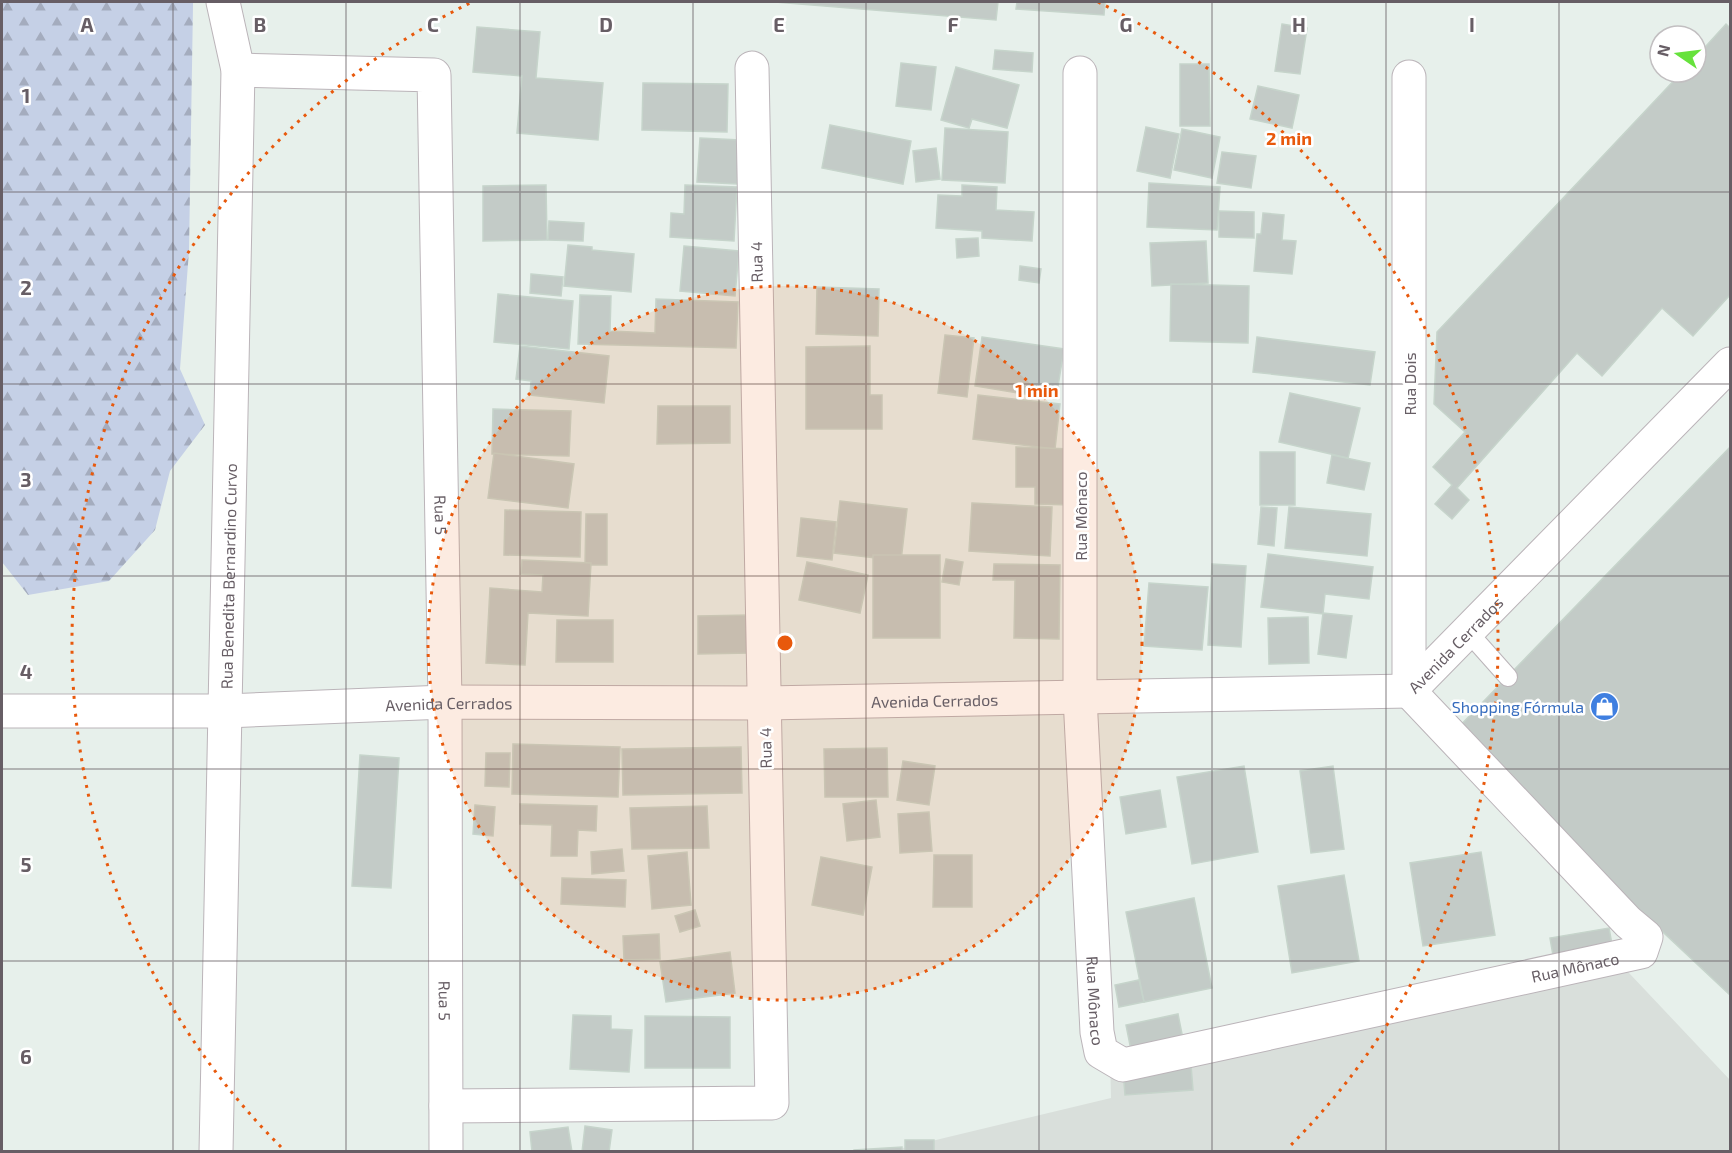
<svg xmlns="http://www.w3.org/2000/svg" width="1732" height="1153" viewBox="0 0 1732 1153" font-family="'Exo 2',sans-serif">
<defs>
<pattern id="forest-firs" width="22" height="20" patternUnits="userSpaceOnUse" patternTransform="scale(1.5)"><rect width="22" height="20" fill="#c5d0e6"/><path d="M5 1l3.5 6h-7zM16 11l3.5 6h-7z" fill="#a4acbe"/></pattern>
</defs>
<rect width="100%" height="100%" fill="#e7f0eb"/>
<polygon fill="#d9dfdb" points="1613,956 1730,1080 1730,1151 886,1152 1111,1098 1110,1055"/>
<polygon fill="url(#forest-firs)" points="2,2 193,2 193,5 189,251 180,369 205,425 170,471 155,530 109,581 28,595 2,562"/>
<g fill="#c3cbc7" stroke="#c6d4cb" stroke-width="1.5">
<polygon points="775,2 998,2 996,20"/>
<polygon points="1017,2 1105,2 1104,15 1016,9"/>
<polygon points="1282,24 1307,28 1300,74 1275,71"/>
<polygon points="1726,24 1730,28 1730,295 1693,336 1662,308 1602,376 1577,353 1457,488 1469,500 1452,519 1435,504 1452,485 1433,467 1465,432 1434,404 1437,332 1682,72 1696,72 1696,57"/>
<polygon points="477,27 540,32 536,78 603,83 598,140 517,133 522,76 473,72"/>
<polygon points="995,50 1033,53 1032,72 993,69"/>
<polygon points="901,63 936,67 931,110 896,106"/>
<polygon points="1180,64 1209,64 1210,126 1180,126"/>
<polygon points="956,67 1019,85 1007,128 972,119 969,128 941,120"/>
<polygon points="643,83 728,84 727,132 642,130"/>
<polygon points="1258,86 1299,95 1292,128 1250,119"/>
<polygon points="830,125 911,141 903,184 822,168"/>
<polygon points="1146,127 1179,134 1170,178 1137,171"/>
<polygon points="945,128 1008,132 1005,183 942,180"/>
<polygon points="1182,129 1220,137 1212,178 1174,170"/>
<polygon points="700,138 740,140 737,184 697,182"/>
<polygon points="936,148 940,179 916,182 913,151"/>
<polygon points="1222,152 1256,156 1251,188 1217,183"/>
<polygon points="1149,183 1220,187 1217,230 1147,227"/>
<polygon points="546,185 547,240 483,241 483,186"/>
<polygon points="685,185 737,187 734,241 670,237 671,213 684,214"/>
<polygon points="962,185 997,187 996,210 1034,212 1032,241 982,238 982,231 936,228 938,195 962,196"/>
<polygon points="1219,211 1254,212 1254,238 1219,237"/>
<polygon points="1263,213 1284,215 1282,240 1296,241 1292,274 1254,271 1257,234 1261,234"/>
<polygon points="549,221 584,223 583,241 548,240"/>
<polygon points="978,238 979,256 957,258 956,239"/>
<polygon points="1206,241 1208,283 1152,286 1150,243"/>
<polygon points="568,245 592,247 592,250 634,254 631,292 564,286"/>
<polygon points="684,246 739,251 735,296 680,291"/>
<polygon points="1020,266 1041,269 1039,283 1019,280"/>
<polygon points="531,274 563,277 561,296 530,293"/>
<polygon points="1171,284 1249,286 1248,343 1170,341"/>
<polygon points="817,287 879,289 878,336 816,334"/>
<polygon points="498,294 573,301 569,349 494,342"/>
<polygon points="580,295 611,296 610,331 655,333 656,299 738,302 736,348 578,344"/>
<polygon points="945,335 974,338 967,397 938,393"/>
<polygon points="982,337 1064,349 1056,399 975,386"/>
<polygon points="1257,337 1375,352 1370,385 1253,372"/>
<polygon points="520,346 609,356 604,403 530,395 531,381 516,379"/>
<polygon points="870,346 870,395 882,395 882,429 806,429 806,347"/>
<polygon points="1290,393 1360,408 1348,458 1279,442"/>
<polygon points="978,395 1060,404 1055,449 973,439"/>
<polygon points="658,406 730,406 730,443 657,444"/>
<polygon points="493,409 571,411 569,456 492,454"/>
<polygon points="1016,447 1071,449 1072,505 1035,504 1035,487 1016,487"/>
<polygon points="1730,447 1730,995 1452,734"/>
<rect x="1260" y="452" width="35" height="53"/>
<polygon points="494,453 574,464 568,508 488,498"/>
<polygon points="1332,455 1370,463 1364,490 1327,483"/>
<polygon points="840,501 907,509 901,561 834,553"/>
<polygon points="972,503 1052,507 1050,556 969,551"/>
<polygon points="1261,507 1277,508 1274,546 1258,544"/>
<polygon points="1289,507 1371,514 1367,556 1285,548"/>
<polygon points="505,510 581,512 580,557 504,555"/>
<polygon points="586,514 607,514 607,565 585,565"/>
<polygon points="801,518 836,522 832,560 797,556"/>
<polygon points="1268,554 1373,567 1369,599 1325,594 1323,614 1261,607"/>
<rect x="873" y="555" width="67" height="83"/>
<polygon points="946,559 963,562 959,585 942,582"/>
<polygon points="522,560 591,563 588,616 528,613 525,665 486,663 490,588 542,592 543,575 521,574"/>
<polygon points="807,562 868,575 860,613 799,600"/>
<polygon points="994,564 1060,565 1059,639 1014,638 1015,580 993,580"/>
<polygon points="1212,564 1246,566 1241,647 1208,645"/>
<polygon points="1149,583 1208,587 1202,650 1144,646"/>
<polygon points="1323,613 1352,616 1346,658 1318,654"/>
<polygon points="751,615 751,653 698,654 698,616"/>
<polygon points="1308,617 1309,663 1269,664 1268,618"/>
<polygon points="557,620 613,620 613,662 556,662"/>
<polygon points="513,744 620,747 618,797 512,794"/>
<polygon points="741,747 742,793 623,795 622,749"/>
<polygon points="887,748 888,797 825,797 824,749"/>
<polygon points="486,753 510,753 509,787 485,786"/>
<polygon points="360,755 399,758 391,888 352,886"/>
<polygon points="903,761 935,766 929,805 897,800"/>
<polygon points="1244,766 1258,852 1192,864 1177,777"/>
<polygon points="1333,766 1344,849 1311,853 1300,771"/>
<polygon points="1160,790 1166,827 1126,834 1120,797"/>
<polygon points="876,800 880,837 847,841 843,804"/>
<polygon points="520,804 597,806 596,831 578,830 577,856 551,856 552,825 520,824"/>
<polygon points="475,805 495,807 493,836 473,834"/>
<polygon points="707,806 709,848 632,849 630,808"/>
<polygon points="929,812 932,851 900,853 898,814"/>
<polygon points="622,849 624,871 592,874 591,852"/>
<polygon points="687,852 691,905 652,909 648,856"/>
<polygon points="1481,852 1495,935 1423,946 1410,863"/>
<polygon points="934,855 972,855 972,907 933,907"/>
<polygon points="821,857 872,867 863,915 812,905"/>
<polygon points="1344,875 1359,961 1292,973 1278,886"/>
<polygon points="562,878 626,880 625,907 561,904"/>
<polygon points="1194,898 1212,988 1144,1002 1126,912"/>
<polygon points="695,910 700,926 680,932 675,916"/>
<polygon points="1609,928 1613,950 1554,961 1550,938"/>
<polygon points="659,934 660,959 624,960 623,936"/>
<polygon points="730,952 735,993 666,1002 660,962"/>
<polygon points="1139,980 1144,1002 1119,1007 1115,985"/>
<polygon points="1178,1014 1183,1039 1131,1050 1126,1025"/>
<polygon points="573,1015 611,1016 611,1029 632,1030 629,1072 570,1069"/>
<polygon points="645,1016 730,1017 730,1068 645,1068"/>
<polygon points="1191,1065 1193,1090 1125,1095 1123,1070"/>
<polygon points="585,1126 612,1130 609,1152 582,1152"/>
<polygon points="568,1127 572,1152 532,1152 530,1132"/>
<rect x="905" y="1140" width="29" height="12"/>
<polygon points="902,1147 902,1152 854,1152 854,1150"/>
</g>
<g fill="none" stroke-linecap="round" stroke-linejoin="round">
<defs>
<polyline id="lane" points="1468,632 1508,677"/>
<g id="street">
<path id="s1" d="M 238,70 L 434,75 L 445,702 L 446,1152"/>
<path id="s2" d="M 1080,73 L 1080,697 L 1097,1032 L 1101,1052 L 1123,1065 L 1641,952 L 1646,937 L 1628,922 L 1409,691 L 1409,77"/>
<path id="s3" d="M 2,711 L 226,711 L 445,702 L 765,703 L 1409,691 L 1730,364"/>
<polyline points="446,1106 772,1103 752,68"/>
<path id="s4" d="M 216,1152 L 238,70 L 223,2"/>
</g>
</defs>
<use href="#lane" stroke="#bbb4b9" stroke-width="20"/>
<use href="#street" stroke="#bbb4b9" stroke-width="35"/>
<use href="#lane" stroke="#fff" stroke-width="18"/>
<use href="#street" stroke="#fff" stroke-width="33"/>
</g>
<path fill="none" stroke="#675e65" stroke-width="1.5" stroke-opacity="0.55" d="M 173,2 L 173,1152M 346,2 L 346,1152M 520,2 L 520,1152M 693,2 L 693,1152M 866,2 L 866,1152M 1039,2 L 1039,1152M 1212,2 L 1212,1152M 1386,2 L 1386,1152M 1559,2 L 1559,1152M 2,192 L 1730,192M 2,384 L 1730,384M 2,576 L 1730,576M 2,769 L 1730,769M 2,961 L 1730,961"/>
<circle cx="785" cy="643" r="357" fill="#e8590c" fill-opacity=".12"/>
<g fill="none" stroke="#e8590c" stroke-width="3" stroke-dasharray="3 6">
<circle cx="785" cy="643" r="357"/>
<path d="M281 1147A713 713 0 0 1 472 2M1098 2A713 713 0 0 1 1289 1147"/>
</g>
<defs>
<symbol id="shop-disc" viewBox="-11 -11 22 22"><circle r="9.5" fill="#3f7fe0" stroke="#fff"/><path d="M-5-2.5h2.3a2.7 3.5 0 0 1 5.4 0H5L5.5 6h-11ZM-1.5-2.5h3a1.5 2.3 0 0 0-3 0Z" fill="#fff"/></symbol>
</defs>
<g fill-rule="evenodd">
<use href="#shop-disc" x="1588" y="690" width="33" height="33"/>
</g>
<g text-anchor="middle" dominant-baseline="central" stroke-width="5" stroke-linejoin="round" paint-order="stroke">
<g font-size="16" fill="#675e65" stroke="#fff">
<text transform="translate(756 262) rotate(-91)">Rua 4</text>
<text transform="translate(1409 384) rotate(-90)">Rua Dois</text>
<text stroke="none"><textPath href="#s1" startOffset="636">Rua 5</textPath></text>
<text transform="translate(1080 516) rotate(-90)">Rua Mônaco</text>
<text stroke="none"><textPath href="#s4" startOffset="576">Rua Benedita Bernardino Curvo</textPath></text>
<text stroke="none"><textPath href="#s3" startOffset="1473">Avenida Cerrados</textPath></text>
<text stroke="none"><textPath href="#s3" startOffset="933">Avenida Cerrados</textPath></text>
<text stroke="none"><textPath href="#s3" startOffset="447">Avenida Cerrados</textPath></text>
<text transform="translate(765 748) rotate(-91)">Rua 4</text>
<text stroke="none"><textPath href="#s2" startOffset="1468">Rua Mônaco</textPath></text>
<text stroke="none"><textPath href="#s1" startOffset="1122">Rua 5</textPath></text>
<text stroke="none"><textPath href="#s2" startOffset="928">Rua Mônaco</textPath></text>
</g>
<g font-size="16" fill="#366cbe" stroke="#fff" text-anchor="end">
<text x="1584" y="706">Shopping Fórmula</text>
</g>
</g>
<g font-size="20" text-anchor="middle" font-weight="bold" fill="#675e65" stroke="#fff" stroke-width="5" stroke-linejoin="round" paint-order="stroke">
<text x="87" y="32">A</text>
<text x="260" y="32">B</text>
<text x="433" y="32">C</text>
<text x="606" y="32">D</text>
<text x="779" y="32">E</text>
<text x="953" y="32">F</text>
<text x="1126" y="32">G</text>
<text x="1299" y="32">H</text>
<text x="1472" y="32">I</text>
<text x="26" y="103">1</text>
<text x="26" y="295">2</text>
<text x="26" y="487">3</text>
<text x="26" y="679">4</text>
<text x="26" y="872">5</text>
<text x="26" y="1064">6</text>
</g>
<circle cx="785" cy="643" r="9" fill="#e8590c" stroke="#fff" stroke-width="3"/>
<g font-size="18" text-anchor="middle" font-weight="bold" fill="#e8590c" stroke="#fff" stroke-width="5" stroke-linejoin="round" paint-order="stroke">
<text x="1289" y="145">2 min</text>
<text x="1037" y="397">1 min</text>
</g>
<rect width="1732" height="1153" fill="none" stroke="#675e65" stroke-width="6"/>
<g transform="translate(1678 54) rotate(284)"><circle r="28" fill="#ffffff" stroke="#c2bfc1" stroke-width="1.5"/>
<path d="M0-4.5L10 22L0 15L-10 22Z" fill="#66e23c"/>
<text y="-9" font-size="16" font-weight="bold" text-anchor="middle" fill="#675e65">N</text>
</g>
</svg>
